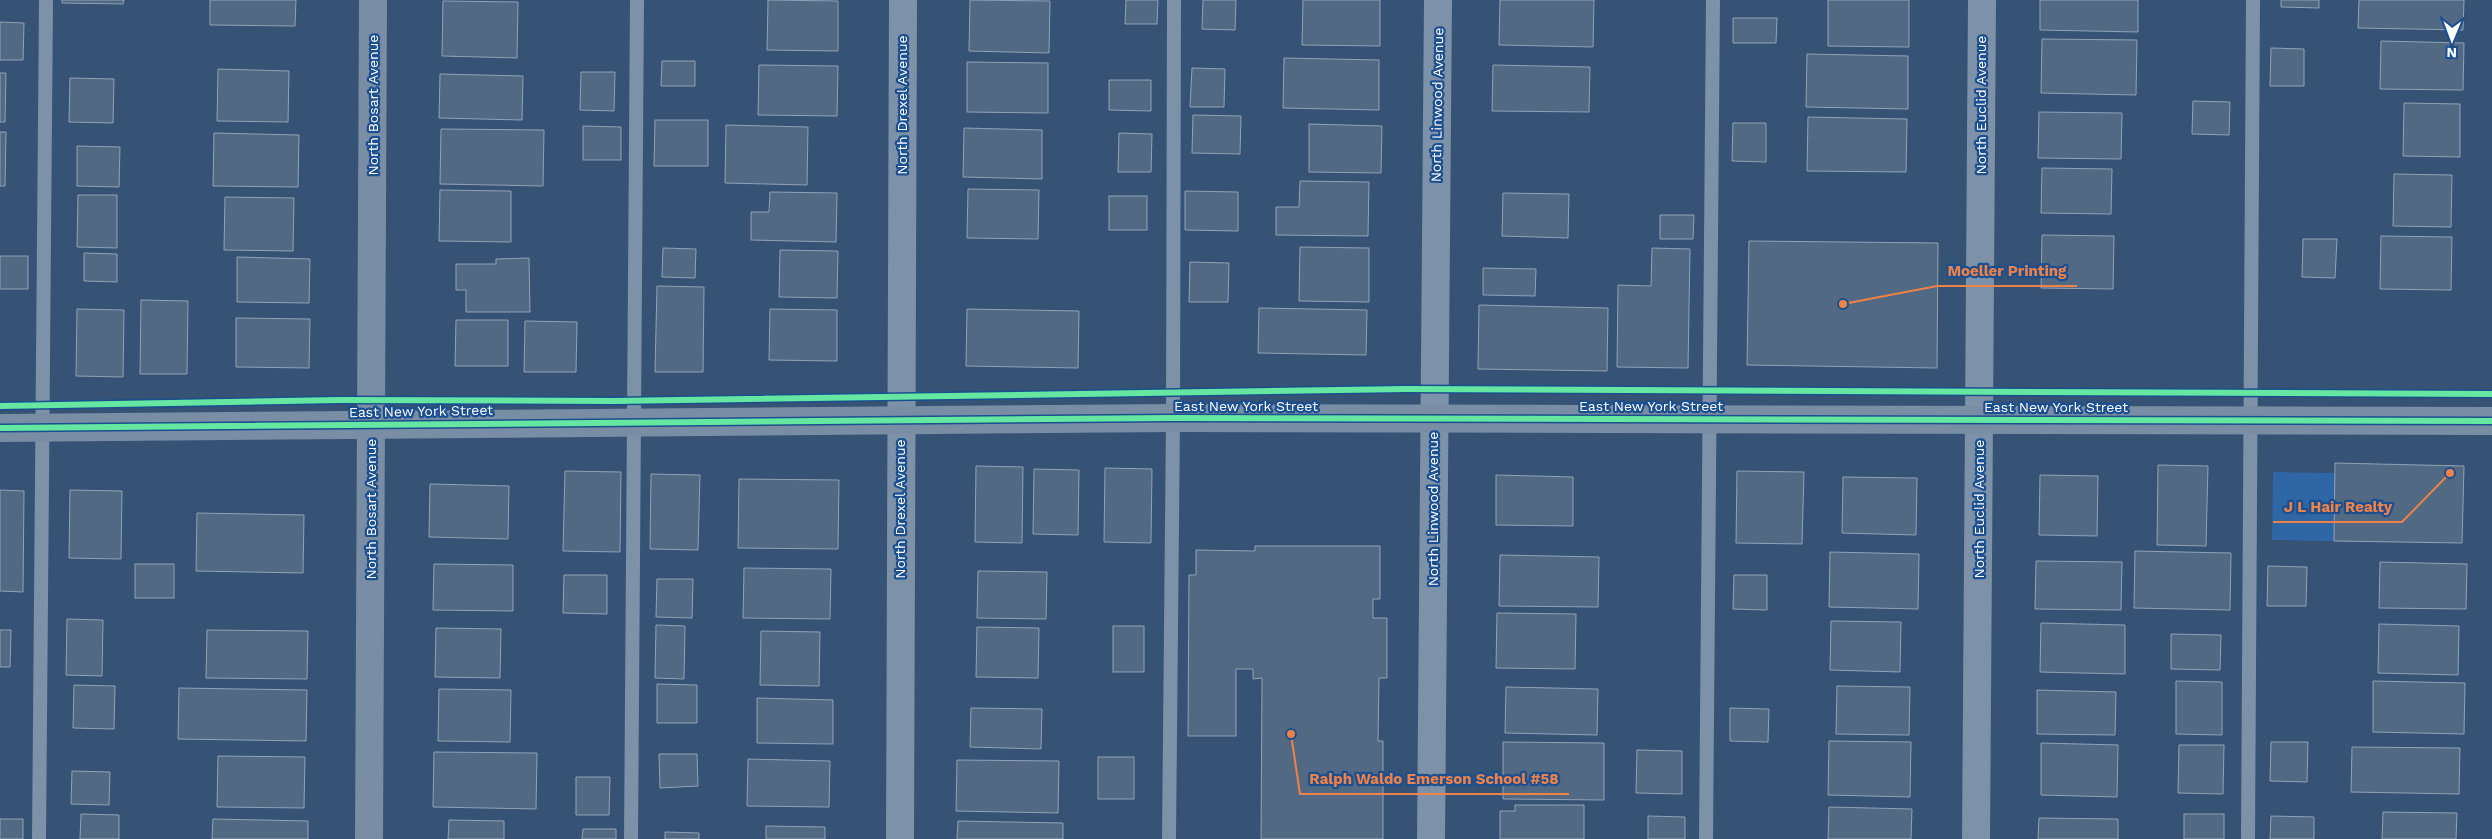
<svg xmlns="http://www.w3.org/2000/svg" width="2492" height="839" viewBox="0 0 2492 839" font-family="'Work Sans',sans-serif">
<rect width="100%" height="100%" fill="#365274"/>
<polygon fill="#2f66a5" points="2273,472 2335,473 2334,541 2272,540"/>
<g fill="#526984" stroke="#92a2b6">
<polygon points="62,0 124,0 123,4 62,3"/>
<polygon points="210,0 296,0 295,26 210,25"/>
<polygon points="768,0 838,1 838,51 767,50"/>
<polygon points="970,0 1050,1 1049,53 969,51"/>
<polygon points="1126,0 1158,0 1157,24 1125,24"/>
<polygon points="1203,0 1236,0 1235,30 1202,29"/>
<polygon points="1303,0 1380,0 1380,46 1302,45"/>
<polygon points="1500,0 1594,0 1593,47 1499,45"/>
<polygon points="1828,0 1909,0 1909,47 1828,46"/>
<polygon points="2040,0 2138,0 2138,32 2040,30"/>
<polygon points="2281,0 2319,0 2319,8 2281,7"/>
<polygon points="2359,0 2464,0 2463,30 2358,28"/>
<polygon points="443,1 518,2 517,58 442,56"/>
<polygon points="1733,18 1777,18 1776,43 1733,43"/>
<polygon points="0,22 24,23 23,60 0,60"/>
<polygon points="2042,39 2137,40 2136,95 2041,93"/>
<polygon points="2381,41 2464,43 2463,90 2380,89"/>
<polygon points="2271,48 2304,49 2304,86 2270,86"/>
<polygon points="1807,54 1908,56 1908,109 1806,107"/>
<polygon points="1284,58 1379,60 1379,110 1283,108"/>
<polygon points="662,61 695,61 695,86 661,86"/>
<polygon points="967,62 1048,63 1048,113 967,112"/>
<polygon points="759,65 838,66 837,116 758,115"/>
<polygon points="1493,65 1590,67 1589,112 1492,111"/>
<polygon points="1192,68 1225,69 1224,107 1190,107"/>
<polygon points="218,69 289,71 288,122 217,121"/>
<polygon points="581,72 615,72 614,111 580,110"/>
<polygon points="0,73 6,73 5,122 0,122"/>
<polygon points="440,74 523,76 522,120 439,118"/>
<polygon points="70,78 114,79 113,123 69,122"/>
<polygon points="1109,80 1151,80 1151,111 1109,110"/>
<polygon points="2193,101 2230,102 2229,135 2192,134"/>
<polygon points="2404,103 2460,104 2460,157 2403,156"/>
<polygon points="2039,112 2122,113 2121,159 2038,158"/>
<polygon points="1193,115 1241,116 1240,154 1192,153"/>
<polygon points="1808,117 1907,119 1906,172 1807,171"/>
<polygon points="655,120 708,120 708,166 654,166"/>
<polygon points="1733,123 1766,123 1766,162 1732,161"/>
<polygon points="1309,124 1382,126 1381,173 1309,172"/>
<polygon points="726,125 808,127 807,185 725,183"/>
<polygon points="583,126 621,127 621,160 583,160"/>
<polygon points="964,128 1042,130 1042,179 963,177"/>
<polygon points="441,129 544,130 543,186 440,184"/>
<polygon points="0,132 6,132 5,186 0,186"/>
<polygon points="214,133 299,135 298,187 213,186"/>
<polygon points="1119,133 1152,134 1151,172 1118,172"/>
<polygon points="77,146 120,147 119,187 77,186"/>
<polygon points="2042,168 2112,169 2111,214 2041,213"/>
<polygon points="2394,174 2452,175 2451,227 2393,226"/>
<polygon points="1300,181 1369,182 1368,236 1276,235 1276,207 1299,207"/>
<polygon points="968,189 1039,190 1038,239 967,238"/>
<polygon points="440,190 511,191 511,242 439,241"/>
<polygon points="1185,191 1238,192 1238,231 1185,230"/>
<polygon points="770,192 837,193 836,242 751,240 751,212 769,212"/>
<polygon points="1503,193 1569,194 1568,238 1502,236"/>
<polygon points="78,195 117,195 117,248 77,247"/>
<rect x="1109" y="196" width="38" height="34"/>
<polygon points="225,197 294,198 293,251 224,250"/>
<polygon points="1660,215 1694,215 1693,239 1660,239"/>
<polygon points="2042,235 2114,236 2113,289 2041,288"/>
<polygon points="2381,236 2452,237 2451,290 2380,289"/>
<polygon points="2303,239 2337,239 2335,278 2302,277"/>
<polygon points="1749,241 1938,243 1937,368 1747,365"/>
<polygon points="1300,247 1369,248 1369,302 1299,301"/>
<polygon points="663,248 696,249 695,278 662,277"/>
<polygon points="1652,248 1690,249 1688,368 1617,367 1618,285 1651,286"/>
<polygon points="780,250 838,251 837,298 779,297"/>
<polygon points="84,253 117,254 117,282 84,281"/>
<rect x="0" y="256" width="28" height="33"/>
<polygon points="237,257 310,259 309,303 237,302"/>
<polygon points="529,258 530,312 466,312 466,290 456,290 456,264 496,264 496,259"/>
<polygon points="1190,262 1229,263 1228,302 1189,302"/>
<polygon points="1483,268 1536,269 1535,296 1483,295"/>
<polygon points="657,286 704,287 703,372 655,372"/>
<polygon points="141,300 188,301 187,374 140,374"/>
<polygon points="1479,305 1608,308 1607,371 1478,369"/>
<polygon points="1259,308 1367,310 1366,355 1258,353"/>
<polygon points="77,309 124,310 123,377 76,376"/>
<polygon points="770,309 837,310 837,361 769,360"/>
<polygon points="967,309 1079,311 1078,368 966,366"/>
<polygon points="236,318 310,319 309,368 236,367"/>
<polygon points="456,320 508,320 508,366 455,366"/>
<polygon points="525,321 577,322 576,372 524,372"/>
<polygon points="2335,463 2464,466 2462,543 2334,541"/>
<polygon points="2158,465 2208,466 2206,546 2157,545"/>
<polygon points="976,466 1023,467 1022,543 975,542"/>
<polygon points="1105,468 1152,469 1151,543 1104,542"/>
<polygon points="1034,469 1079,470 1078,535 1033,534"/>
<polygon points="565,471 621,472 620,552 563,551"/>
<polygon points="1737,471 1804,472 1802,544 1736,543"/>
<polygon points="651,474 700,475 698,550 650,549"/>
<polygon points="1496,475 1573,477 1573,526 1496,525"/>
<polygon points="2040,475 2098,476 2097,536 2039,535"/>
<polygon points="1843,477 1917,478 1916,535 1842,533"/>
<polygon points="739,479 839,480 838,549 738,548"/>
<polygon points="430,484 509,486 508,539 429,537"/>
<polygon points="0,490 24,491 23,592 0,591"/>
<polygon points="70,490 122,491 121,559 69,558"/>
<polygon points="197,513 304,515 303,573 196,571"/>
<polygon points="1255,546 1380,546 1380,599 1373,599 1373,618 1387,618 1387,678 1379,678 1378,741 1383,741 1383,839 1261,839 1262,678 1253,679 1253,669 1236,669 1236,736 1188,736 1189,575 1196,575 1196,550 1255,551"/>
<polygon points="2135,551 2231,553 2230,610 2134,608"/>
<polygon points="1830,552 1919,554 1918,609 1829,607"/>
<polygon points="1500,555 1599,557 1598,607 1499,606"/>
<polygon points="2036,561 2122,562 2121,610 2035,609"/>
<polygon points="2380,562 2467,564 2466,609 2379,608"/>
<rect x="135" y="564" width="39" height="34"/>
<polygon points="434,564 513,565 513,611 433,610"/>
<polygon points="2268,566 2307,567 2306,606 2267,606"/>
<polygon points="744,568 831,569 830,619 743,618"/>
<polygon points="978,571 1047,572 1046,619 977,618"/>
<polygon points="564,575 607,575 607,614 563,613"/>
<polygon points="1734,575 1767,575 1767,610 1733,609"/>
<polygon points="657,579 693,579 692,618 656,617"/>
<polygon points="1497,613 1576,614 1575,669 1496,668"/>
<polygon points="67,619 103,620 102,676 66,675"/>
<polygon points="1831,621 1901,622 1900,672 1830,670"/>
<polygon points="2041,623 2125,625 2125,674 2040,672"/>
<polygon points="2379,624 2459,626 2458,675 2378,673"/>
<polygon points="656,625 685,626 684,679 655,678"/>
<rect x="1113" y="626" width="31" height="46"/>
<polygon points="977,627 1039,628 1038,678 976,677"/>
<polygon points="436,628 501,629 500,678 435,677"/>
<polygon points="0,630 11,630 10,667 0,667"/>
<polygon points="207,630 308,631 307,679 206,678"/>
<polygon points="761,631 820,632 819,686 760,685"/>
<polygon points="2171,634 2221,635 2220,670 2171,669"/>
<polygon points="2176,681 2222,682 2222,735 2176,734"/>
<polygon points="2373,681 2465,683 2464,734 2373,732"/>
<polygon points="657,684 697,685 697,723 657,723"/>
<polygon points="74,685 115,686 114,729 73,728"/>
<polygon points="1837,686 1910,687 1909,735 1836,734"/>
<polygon points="1506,687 1598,689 1597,735 1505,733"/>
<polygon points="179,688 307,690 306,741 178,739"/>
<polygon points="439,689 511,690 510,742 438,741"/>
<polygon points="2037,690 2116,692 2115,735 2037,734"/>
<polygon points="757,698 833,700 833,744 757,743"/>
<polygon points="971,708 1042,709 1041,749 970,747"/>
<polygon points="1730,708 1769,709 1768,742 1730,741"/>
<polygon points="1829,741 1911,742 1910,797 1828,795"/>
<polygon points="1503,742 1604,743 1604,800 1503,799"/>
<polygon points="2271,742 2308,742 2307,782 2270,781"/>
<polygon points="2041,743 2118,745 2117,797 2041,795"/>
<polygon points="2179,745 2224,745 2223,794 2178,793"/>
<polygon points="2352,747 2460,748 2459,794 2351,792"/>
<polygon points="1637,750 1682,751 1682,794 1636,793"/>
<polygon points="434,752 537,753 536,809 433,807"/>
<polygon points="659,754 697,754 698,786 660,788"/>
<polygon points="218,756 305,757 304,808 217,807"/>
<rect x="1098" y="757" width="36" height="42"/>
<polygon points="748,759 830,761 829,807 747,806"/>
<polygon points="957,760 1059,761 1058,813 956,811"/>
<polygon points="72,771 110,772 109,805 71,804"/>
<polygon points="576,777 610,777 609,815 576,815"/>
<polygon points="1515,805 1584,805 1584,839 1500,839 1500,811 1515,811"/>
<polygon points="1829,807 1912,809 1911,839 1828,839"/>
<polygon points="2383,812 2457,813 2456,839 2382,839"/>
<polygon points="81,814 119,815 119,839 80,839"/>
<rect x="2184" y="814" width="40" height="25"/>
<polygon points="1648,816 1685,817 1685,839 1648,839"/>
<polygon points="2271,816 2314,817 2314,839 2270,839"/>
<polygon points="2039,818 2118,819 2118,839 2038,839"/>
<rect x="0" y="819" width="23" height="20"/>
<polygon points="213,819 308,821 308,839 212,839"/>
<polygon points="449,820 504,821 504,839 448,839"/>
<polygon points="958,821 1063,823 1063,839 957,839"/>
<polygon points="766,826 825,827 825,839 766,839"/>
<polygon points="583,829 616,829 616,839 582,839"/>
<polygon points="665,832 699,833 699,839 665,839"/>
</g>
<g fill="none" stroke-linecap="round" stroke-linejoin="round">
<g stroke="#7d92a8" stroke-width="14">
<polyline points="39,839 46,0"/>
<polyline points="631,839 637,0"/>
<polyline points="1169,839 1173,418 1174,0"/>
<polyline points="1706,839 1713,0"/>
<polyline points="2248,839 2253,0"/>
</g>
<g stroke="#7d92a8" stroke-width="28">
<polyline points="900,839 903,0"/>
<polyline points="1431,839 1438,0"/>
<polyline points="1976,839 1982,0"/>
</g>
<g stroke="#798da4" stroke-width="28">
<polyline points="0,428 1173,418 2492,421"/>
<polyline points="369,839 373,0"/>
</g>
<defs>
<g id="cycleway">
<polyline points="0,406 340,400 614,401 1407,389 2492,394"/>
<polyline points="0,428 1173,418 2492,421"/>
</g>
</defs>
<use href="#cycleway" stroke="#1b4f8f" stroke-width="9"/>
<use href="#cycleway" stroke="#66e7a1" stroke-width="6"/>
</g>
<g text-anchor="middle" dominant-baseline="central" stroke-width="4.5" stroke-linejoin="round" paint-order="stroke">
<g font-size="14" fill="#fff" stroke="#1b4f8f">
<text transform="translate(373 105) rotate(-90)">North Bosart Avenue</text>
<text transform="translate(902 105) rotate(-90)">North Drexel Avenue</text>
<text transform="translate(1437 105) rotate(-89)">North Linwood Avenue</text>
<text transform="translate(1981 105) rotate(-90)">North Euclid Avenue</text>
<text x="1246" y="406">East New York Street</text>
<text x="1651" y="406">East New York Street</text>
<text x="2056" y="407">East New York Street</text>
<text transform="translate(421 411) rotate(-1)">East New York Street</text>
<text transform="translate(371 509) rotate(-90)">North Bosart Avenue</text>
<text transform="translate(900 509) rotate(-90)">North Drexel Avenue</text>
<text transform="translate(1433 509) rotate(-90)">North Linwood Avenue</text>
<text transform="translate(1979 509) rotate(-90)">North Euclid Avenue</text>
</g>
</g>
<path fill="none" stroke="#ee8249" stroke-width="2" d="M1843 304L1937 286H2077M2450 473L2402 522H2273M1291 734L1300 794H1569"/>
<g fill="#ee8249" stroke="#1b4f8f" stroke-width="2">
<circle cx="1843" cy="304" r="5"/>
<circle cx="2450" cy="473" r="5"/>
<circle cx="1291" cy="734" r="5"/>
</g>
<g font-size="15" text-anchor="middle" font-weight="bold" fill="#ee8249" stroke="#1b4f8f" stroke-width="4.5" stroke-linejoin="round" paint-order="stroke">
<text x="2007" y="276">Moeller Printing</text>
<text x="2338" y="512">J L Hair Realty</text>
<text x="1434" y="784">Ralph Waldo Emerson School #58</text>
</g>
<g transform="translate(2452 40) rotate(181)" stroke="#1b4f8f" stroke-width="4" paint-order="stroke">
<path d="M0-4L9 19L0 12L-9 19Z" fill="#ffffff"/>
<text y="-8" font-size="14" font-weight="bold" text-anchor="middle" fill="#ffffff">N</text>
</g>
</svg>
